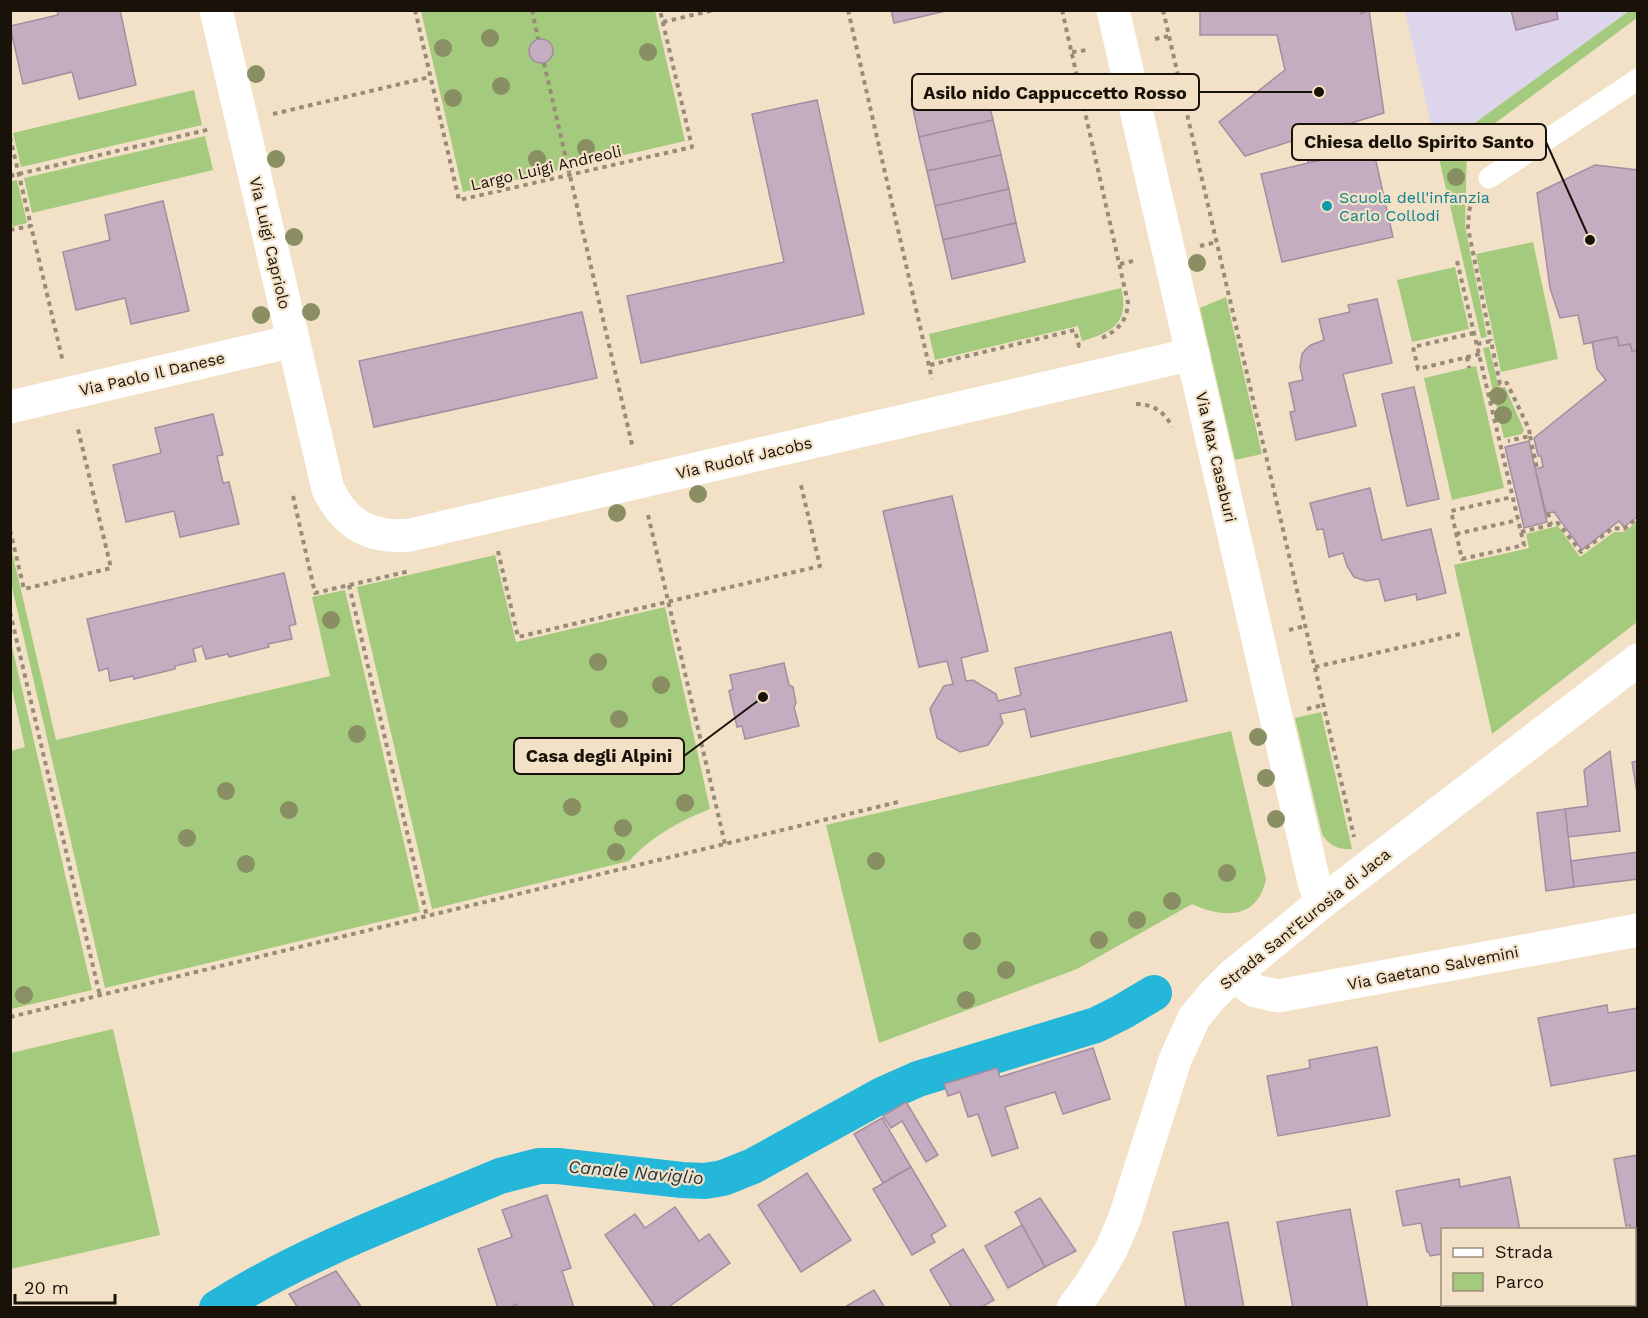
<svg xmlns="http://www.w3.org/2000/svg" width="1648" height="1318" viewBox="0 0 1648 1318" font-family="'Work Sans',sans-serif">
<rect width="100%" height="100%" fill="#f3e1c7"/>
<polygon fill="#ddd5eb" points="1405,11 1629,11 1465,130 1436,146"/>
<g fill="#a3ca7d">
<polygon points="421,11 655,11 685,141 463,192"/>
<polygon points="1629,11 1637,11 1637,18 1467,144 1465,226 1487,337 1481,338 1436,146 1465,130"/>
<polygon points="194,90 202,125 21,167 13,133"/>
<polygon points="205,136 213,170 32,213 24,178"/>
<polygon points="17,180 27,223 11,227 11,181"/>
<polygon points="1533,242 1558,359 1501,372 1476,254"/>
<polygon points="1455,267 1469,329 1412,342 1397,280"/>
<path d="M 1121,288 C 1130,322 1113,332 1082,341 L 1078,326 L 935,360 L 929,334 Z"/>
<polygon points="1226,297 1262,454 1235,460 1200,308"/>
<polygon points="1489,347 1499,388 1505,387 1524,430 1522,434 1504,438 1483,348"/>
<polygon points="1476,366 1504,488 1452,500 1424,378"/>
<polygon points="1637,522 1637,622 1492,734 1454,565 1529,548 1526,534 1558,526 1580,557 1614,532 1624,532"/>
<polygon points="10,543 56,740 330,676 312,597 345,590 420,912 105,988 11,583"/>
<path d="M 495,555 L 516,642 L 665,607 L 710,809 C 679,821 652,836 629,861 L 432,909 L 357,587 Z"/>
<polygon points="10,638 92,990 11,1009 11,751 25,747 11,684"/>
<path d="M 1321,712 L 1352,849 C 1339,850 1329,846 1322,834 L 1295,718 Z"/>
<path d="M 1231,731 L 1266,879 C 1258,919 1224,919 1192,904 L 1077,969 L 879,1043 L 826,825 Z"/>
<polygon points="113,1029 160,1235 11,1269 11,1053"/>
</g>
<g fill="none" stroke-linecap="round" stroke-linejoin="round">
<path stroke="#24b7da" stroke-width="36" d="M 217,1308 C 305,1252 405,1216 500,1176 L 539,1166 L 558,1166 L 682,1180 L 705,1181 L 723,1178 L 753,1166 L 882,1095 L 918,1079 L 1096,1025 L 1122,1012 L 1154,993"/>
</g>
<g fill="#c5adc1" stroke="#a48da0" stroke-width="1.5">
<polygon points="57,10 120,10 136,85 79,99 72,72 23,84 10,26 58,15"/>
<polygon points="891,10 950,10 894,23"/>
<polygon points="1200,10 1361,10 1361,14 1369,10 1384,113 1342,126 1346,154 1331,158 1326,131 1317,134 1323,160 1308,163 1301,138 1245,156 1219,122 1285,70 1277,35 1200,35"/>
<polygon points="1511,10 1556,10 1558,19 1516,30"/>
<circle cx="541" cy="51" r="12"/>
<polygon points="984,82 993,120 919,137 911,99"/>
<polygon points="817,100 864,314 641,363 627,296 784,262 752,114"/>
<polygon points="993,120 1001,155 927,171 919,137"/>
<polygon points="1373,148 1393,237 1282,262 1261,174"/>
<polygon points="1001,155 1009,189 935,206 927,171"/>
<polygon points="1595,165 1638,170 1638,351 1632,351 1630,344 1619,346 1617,337 1584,344 1578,315 1560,318 1550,288 1537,193"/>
<polygon points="1009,189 1016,223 943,240 935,206"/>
<polygon points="163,201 189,311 131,324 125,298 76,310 63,252 110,240 105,215"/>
<polygon points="1016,223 1025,262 952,279 943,240"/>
<polygon points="1377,299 1392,363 1343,374 1356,426 1296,440 1290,412 1295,411 1289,383 1303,380 1300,367 1302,354 1306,349 1311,345 1324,340 1319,319 1350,312 1348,305"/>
<polygon points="582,312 597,378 374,427 359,361"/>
<polygon points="1617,337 1619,346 1630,344 1632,351 1637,351 1638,355 1638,516 1624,527 1619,521 1582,550 1554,512 1546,513 1535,469 1543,467 1541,456 1538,456 1534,438 1606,380 1597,369 1592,342"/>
<polygon points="1414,387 1439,499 1407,506 1382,394"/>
<polygon points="213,414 223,455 217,456 223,483 229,482 239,524 180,537 174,511 126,522 113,465 161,453 155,428"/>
<polygon points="1529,441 1547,522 1524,528 1505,447"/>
<polygon points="1370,488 1382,540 1431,529 1446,593 1417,600 1416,594 1385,601 1379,579 1366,581 1354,577 1347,566 1343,553 1329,557 1323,529 1317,530 1310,503"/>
<polygon points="952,496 988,651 961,658 966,681 973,680 996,694 998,701 1021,695 1015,668 1171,632 1187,701 1031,737 1025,709 1000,714 1003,723 988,745 960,752 937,738 930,709 944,686 953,684 947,661 919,667 883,511"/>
<polygon points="284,573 296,624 289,626 292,639 268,644 269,647 229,657 228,654 206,659 202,646 193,649 196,661 175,666 175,669 134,679 133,676 110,681 108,668 99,671 87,619"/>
<polygon points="784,663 789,685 793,687 796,703 794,707 799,726 745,739 742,726 737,727 729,691 733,689 730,675"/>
<polygon points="1610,751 1620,831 1568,837 1565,809 1588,806 1584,770"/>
<polygon points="1638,761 1638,799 1632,762"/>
<polygon points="1565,809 1574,887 1546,891 1537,813"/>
<polygon points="1638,852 1638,879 1574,887 1571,861"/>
<polygon points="1607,1005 1608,1013 1638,1008 1638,1070 1551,1086 1538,1018"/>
<polygon points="1377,1047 1390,1116 1278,1136 1267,1076 1310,1068 1309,1060"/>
<polygon points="1093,1048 1110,1099 1063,1114 1055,1092 1005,1107 1018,1148 992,1156 978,1114 968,1117 960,1092 948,1096 944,1084 997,1068 1000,1077"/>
<polygon points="906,1102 938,1155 926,1162 902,1121 891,1128 883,1116"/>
<polygon points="882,1118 911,1167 883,1183 854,1134"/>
<polygon points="1638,1155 1638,1229 1631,1230 1630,1225 1626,1226 1614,1159"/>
<polygon points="911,1167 946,1226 931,1235 935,1242 912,1255 873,1189"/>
<polygon points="807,1173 851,1240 801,1272 758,1205"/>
<polygon points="1510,1177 1520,1230 1442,1230 1442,1254 1430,1256 1429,1252 1427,1252 1421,1223 1403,1226 1396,1191 1459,1179 1460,1187"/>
<polygon points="547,1195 571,1268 562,1271 574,1308 518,1308 517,1304 508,1308 498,1308 478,1249 512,1237 502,1210"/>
<polygon points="1040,1198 1076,1251 1045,1267 1015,1212"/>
<polygon points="675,1207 699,1241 709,1234 730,1263 667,1308 656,1308 605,1235 635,1214 645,1228"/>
<polygon points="1350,1209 1368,1308 1293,1308 1277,1222"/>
<polygon points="1228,1222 1244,1308 1186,1308 1173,1232"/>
<polygon points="1022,1225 1045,1267 1008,1288 985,1246"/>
<polygon points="963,1249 994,1300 980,1308 952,1308 930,1270"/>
<polygon points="336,1271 362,1308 298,1308 289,1294"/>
<polygon points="874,1290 885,1308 845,1308 845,1307"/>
</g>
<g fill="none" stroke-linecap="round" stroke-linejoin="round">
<g stroke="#988b78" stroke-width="4" stroke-dasharray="4.5 4.5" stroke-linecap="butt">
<polyline points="415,10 459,200 692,147 660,10"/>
<polyline points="532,10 538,39"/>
<polyline points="848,10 932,379"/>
<path d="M 1062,10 L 1128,303 C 1127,321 1118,330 1102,338"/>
<polyline points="1163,10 1354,837"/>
<polyline points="663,22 714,10"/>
<polyline points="1155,39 1169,36"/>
<polyline points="1072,52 1088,50"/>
<polyline points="544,63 633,449"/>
<polyline points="273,114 430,77"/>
<polyline points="10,137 31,226"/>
<polyline points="10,176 211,129"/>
<polyline points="1473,198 1469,211 1468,228 1491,341"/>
<polyline points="10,230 31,226 63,362"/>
<polyline points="1200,246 1217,242"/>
<polyline points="1457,261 1524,545 1462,559 1451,511 1512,497"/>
<polyline points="1120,264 1137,260"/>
<polyline points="1474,333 1413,347 1418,369 1480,354"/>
<polyline points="1477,344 1491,341 1500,384 1507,383 1529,429 1530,436 1508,441"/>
<polyline points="1467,357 1469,368"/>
<polyline points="930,365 1075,330 1079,346 1081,345"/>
<path d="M 1136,404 C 1153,404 1165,412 1172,427"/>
<polyline points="1530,436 1537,469"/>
<polyline points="293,496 315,593 410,571"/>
<polyline points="1548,513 1551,525"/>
<polyline points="648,515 725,844"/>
<polyline points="10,530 24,589 111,568 77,425"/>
<polyline points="1521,532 1558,523 1581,552 1613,528 1624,529 1638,518"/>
<polyline points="1456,534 1518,520"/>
<polyline points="498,551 518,637 820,566 800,481"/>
<polyline points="349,585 427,917"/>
<polyline points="10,612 100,996"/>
<polyline points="1289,630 1305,626"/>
<polyline points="1315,667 1464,633"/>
<polyline points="1307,709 1323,705"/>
<polyline points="10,1017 898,802"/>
</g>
<polyline stroke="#fff" stroke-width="21" points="1489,178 1638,79"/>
<g stroke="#fff" stroke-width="33">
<path d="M 216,10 L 328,489 C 345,525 371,539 410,535 L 1193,354"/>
<polyline points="1113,10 1314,882 1321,903"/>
<polyline points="10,407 293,341"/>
<polyline points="1233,975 1255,991 1278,996 1638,930"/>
<polyline points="1073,1308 1090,1285 1111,1250 1124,1220 1175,1060 1194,1018 1212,996 1233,975 1321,903 1638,660"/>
</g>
</g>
<g fill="#898f62">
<circle cx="490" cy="38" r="9"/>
<circle cx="443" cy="48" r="9"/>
<circle cx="648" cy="52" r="9"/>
<circle cx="256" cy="74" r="9"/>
<circle cx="501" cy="86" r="9"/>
<circle cx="453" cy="98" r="9"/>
<circle cx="586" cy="148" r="9"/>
<circle cx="276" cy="159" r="9"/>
<circle cx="537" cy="159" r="9"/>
<circle cx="1456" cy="177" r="9"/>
<circle cx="294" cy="237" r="9"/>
<circle cx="1197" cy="263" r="9"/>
<circle cx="311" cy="312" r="9"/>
<circle cx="261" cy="315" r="9"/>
<circle cx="1498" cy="396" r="9"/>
<circle cx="1503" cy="415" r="9"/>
<circle cx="698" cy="494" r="9"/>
<circle cx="617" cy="513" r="9"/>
<circle cx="331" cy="620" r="9"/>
<circle cx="598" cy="662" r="9"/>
<circle cx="661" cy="685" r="9"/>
<circle cx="619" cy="719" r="9"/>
<circle cx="357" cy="734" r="9"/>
<circle cx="1258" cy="737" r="9"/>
<circle cx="1266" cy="778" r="9"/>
<circle cx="226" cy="791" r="9"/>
<circle cx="685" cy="803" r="9"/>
<circle cx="572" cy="807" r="9"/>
<circle cx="289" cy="810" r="9"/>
<circle cx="1276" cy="819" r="9"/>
<circle cx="623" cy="828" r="9"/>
<circle cx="187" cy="838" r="9"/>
<circle cx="616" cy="852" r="9"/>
<circle cx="876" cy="861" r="9"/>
<circle cx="246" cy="864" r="9"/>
<circle cx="1227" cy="873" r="9"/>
<circle cx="1172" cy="901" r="9"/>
<circle cx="1137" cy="920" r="9"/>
<circle cx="1099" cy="940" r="9"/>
<circle cx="972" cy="941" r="9"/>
<circle cx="1006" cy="970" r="9"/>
<circle cx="24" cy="995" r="9"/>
<circle cx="966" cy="1000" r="9"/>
</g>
<circle fill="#0f9aa8" stroke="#f3e1c7" stroke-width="2" cx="1327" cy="206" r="6"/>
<g text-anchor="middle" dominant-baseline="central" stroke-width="4.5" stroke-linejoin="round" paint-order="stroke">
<g font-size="16" fill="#191209" stroke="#f3e1c7">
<text transform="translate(546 168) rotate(-13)">Largo Luigi Andreoli</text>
<text transform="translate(270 243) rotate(77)">Via Luigi Capriolo</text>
<text transform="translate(152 374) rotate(-13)">Via Paolo Il Danese</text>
<text transform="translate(1216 457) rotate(77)">Via Max Casaburi</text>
<text transform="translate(744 458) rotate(-13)">Via Rudolf Jacobs</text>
<text transform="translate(1305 919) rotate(-39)">Strada Sant'Eurosia di Jaca</text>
<text transform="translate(1433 968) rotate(-11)">Via Gaetano Salvemini</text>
</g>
<g font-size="16" fill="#0d838f" stroke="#f3e1c7" text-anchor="start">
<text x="1339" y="197">Scuola dell'infanzia<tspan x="1339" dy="18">Carlo Collodi</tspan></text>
</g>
<g font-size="18" font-style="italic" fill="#20373d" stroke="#f3e1c7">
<text transform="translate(636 1172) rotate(5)">Canale Naviglio</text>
</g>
</g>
<path fill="none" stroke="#191209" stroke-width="2" d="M1319 92L1199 92M1590 240L1546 142M763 697L684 756"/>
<g fill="#191209" stroke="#f3e1c7" stroke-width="2">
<circle cx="1319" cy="92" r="6"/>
<circle cx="1590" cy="240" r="6"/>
<circle cx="763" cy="697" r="6"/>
</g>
<g fill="#f3e1c7" stroke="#191209" stroke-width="2">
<rect x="912" y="74" width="287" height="36" rx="6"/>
<rect x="1292" y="124" width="254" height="36" rx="6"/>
<rect x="514" y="738" width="170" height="36" rx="6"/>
</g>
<g font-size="18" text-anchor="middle" font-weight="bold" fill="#191209">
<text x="1055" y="99">Asilo nido Cappuccetto Rosso</text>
<text x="1419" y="148">Chiesa dello Spirito Santo</text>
<text x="599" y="762">Casa degli Alpini</text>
</g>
<rect width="1648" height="1318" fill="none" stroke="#191209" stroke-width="24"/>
<rect x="1441" y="1228" width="195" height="78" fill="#f3e1c7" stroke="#9c8e7b" stroke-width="1.5"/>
<rect x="1453" y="1248" width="30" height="9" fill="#ffffff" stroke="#9c8e7b" stroke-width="1.5"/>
<text x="1495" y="1258" font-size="18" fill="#191209">Strada</text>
<rect x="1453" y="1273" width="30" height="18" fill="#a3ca7d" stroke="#9c8e7b" stroke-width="1.5"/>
<text x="1495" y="1288" font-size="18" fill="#191209">Parco</text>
<path d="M15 1294v9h100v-9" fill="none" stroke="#191209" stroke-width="3"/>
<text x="24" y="1294" font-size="18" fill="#191209" stroke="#f3e1c7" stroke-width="4.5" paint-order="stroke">20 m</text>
</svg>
